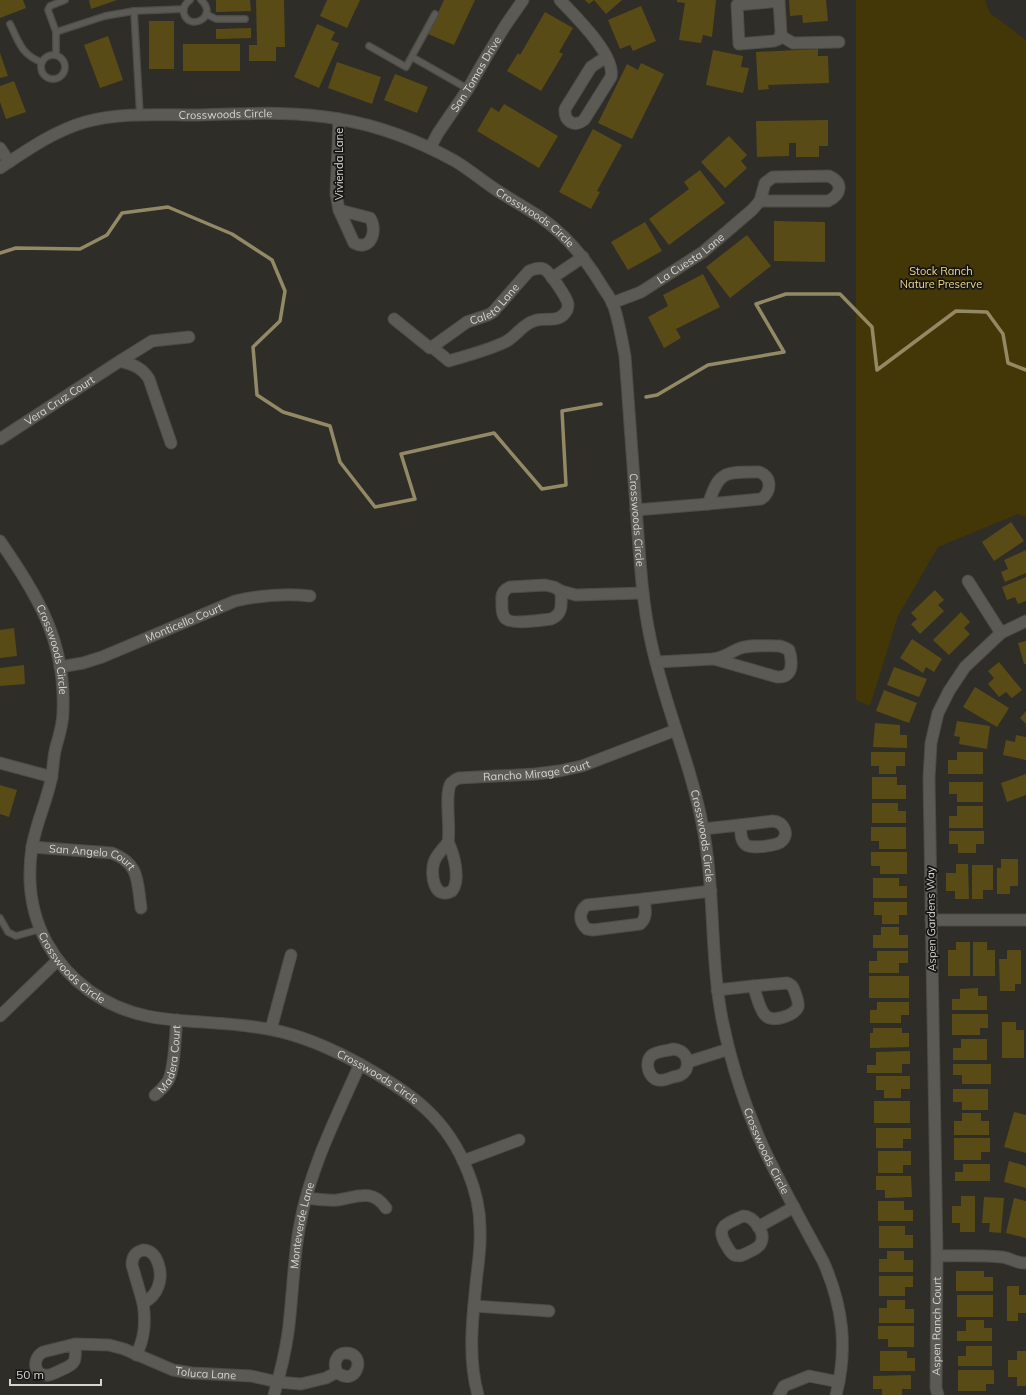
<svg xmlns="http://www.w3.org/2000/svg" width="1026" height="1395" viewBox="0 0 1026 1395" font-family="Mulish,sans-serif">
<rect width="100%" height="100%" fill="#2e2d28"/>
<polygon fill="#433707" points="856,0 985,0 990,13 1026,40 1026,517 1018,514 938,547 898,616 870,706 856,700"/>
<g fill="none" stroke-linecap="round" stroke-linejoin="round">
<g stroke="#948965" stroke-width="3.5">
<polyline points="0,253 16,248 80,249 107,235 122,213 168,207 232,234 272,260 285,291 280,321 253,347 257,395 283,412 330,426 340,462 375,507 415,499 401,454 494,433 542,489 566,485 562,411 601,404"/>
<polyline points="646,397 657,395 708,365 784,352 756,304 786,294 840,294 872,327 877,370 956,311 987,312 1003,334 1008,363 1026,370"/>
</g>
</g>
<g fill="#594b16">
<polygon points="0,0 23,0 26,8 0,18"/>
<polygon points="89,0 117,0 91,9"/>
<polygon points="216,0 250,0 251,11 216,12"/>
<polygon points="256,0 284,0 285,47 276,47 276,61 249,61 249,45 257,45"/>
<polygon points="327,0 360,0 347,28 320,16"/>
<polygon points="444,0 475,0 454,45 428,34"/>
<polygon points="585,0 622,0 606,14 594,0 589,4"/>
<polygon points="677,0 716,0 712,37 703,35 701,43 679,40 685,3 677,2"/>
<polygon points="789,0 826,0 828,21 803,23 802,15 790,16"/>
<polygon points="641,6 656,41 633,51 630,45 620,49 608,20"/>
<polygon points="545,12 573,28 559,52 563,54 541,91 507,71 518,53 520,55"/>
<rect x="149" y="21" width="25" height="48"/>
<polygon points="317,24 335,32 331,40 339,43 319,88 294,77"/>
<polygon points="251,28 251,38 216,39 216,29"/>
<polygon points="108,36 123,80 100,88 84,45"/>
<rect x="183" y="44" width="57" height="27"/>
<polygon points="818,49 818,56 828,56 829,83 768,85 769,89 758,90 756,52"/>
<polygon points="713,50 743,56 741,67 749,68 743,93 706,85"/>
<polygon points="0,53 8,76 0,78"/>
<polygon points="337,62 381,77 372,104 328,88"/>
<polygon points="641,63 664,74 632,139 598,123 627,64 638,70"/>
<polygon points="395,74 428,87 417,113 384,100"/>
<polygon points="14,81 26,112 6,119 0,102 0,86"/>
<polygon points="504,104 558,136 539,168 477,131 491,107 499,112"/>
<polygon points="828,120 828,146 819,146 819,157 796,157 796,143 789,143 789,156 757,157 756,121"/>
<polygon points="593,129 622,145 597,191 600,192 591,209 559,192"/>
<polygon points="729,136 747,155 741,161 747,168 725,188 701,162"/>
<polygon points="700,170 725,203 669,245 649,219 689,189 684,182"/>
<polygon points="774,221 825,222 825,262 774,261"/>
<polygon points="645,222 662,251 628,270 611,242"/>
<polygon points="747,235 771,266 730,298 706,267"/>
<polygon points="703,274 720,307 676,329 681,338 664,348 648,317 668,306 663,295"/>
<polygon points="1011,522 1024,541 994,561 982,542"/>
<polygon points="1026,550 1026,573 1005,582 1001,572 1008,569 1004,560"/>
<polygon points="1026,577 1026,601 1018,604 1015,597 1007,600 1002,587"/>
<polygon points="935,590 944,600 938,605 944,611 920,634 911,624 917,619 911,613"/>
<polygon points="961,612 970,622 964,628 970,634 949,655 933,640"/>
<polygon points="14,628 17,656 0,658 0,630"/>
<polygon points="912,639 942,659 934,672 926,667 923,673 900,658"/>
<polygon points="1026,641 1026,664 1024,664 1018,643"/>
<polygon points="999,662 1022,690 1012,698 1006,692 999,697 988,684 994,678 988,671"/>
<polygon points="24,665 25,684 0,686 0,668"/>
<polygon points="894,667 927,679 919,697 887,685"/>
<polygon points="975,687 1009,708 997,727 963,707"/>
<polygon points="884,690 917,703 909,723 876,711"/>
<polygon points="1026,711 1026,724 1020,718"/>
<polygon points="957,721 990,726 987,749 959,744 960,737 954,736"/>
<polygon points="875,723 900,725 900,735 907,735 907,748 873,747"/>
<polygon points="1016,735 1026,737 1026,760 1003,755 1006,740 1015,742"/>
<polygon points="871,752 905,752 905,766 896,766 896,774 879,774 879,766 871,766"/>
<polygon points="957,752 983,752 983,774 948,774 948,760 957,760"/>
<polygon points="1026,774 1026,795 1007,802 1001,783"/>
<polygon points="872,777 897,777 897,785 906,785 906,799 872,799"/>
<polygon points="949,782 983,782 983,802 957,802 957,794 949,794"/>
<polygon points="0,785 17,790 9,817 0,814"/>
<polygon points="872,803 898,803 898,811 906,811 906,823 872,823"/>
<polygon points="957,806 983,806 983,828 949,828 949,816 957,816"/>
<polygon points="871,827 906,827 906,849 879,849 879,841 871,841"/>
<polygon points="949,831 984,831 984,844 976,844 976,853 958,853 958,844 949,844"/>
<polygon points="871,852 907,852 907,874 880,874 880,866 871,866"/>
<polygon points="1001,859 1018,859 1018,886 1010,886 1010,894 997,894 997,868 1001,868"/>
<polygon points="956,864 968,864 969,899 955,899 955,891 946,891 946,873 956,873"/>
<polygon points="972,865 993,865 993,890 983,890 983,899 972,899"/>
<polygon points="873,878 899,878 899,886 907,886 907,898 873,898"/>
<polygon points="874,902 907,902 907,915 899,915 899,924 882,924 882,915 874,915"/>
<polygon points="881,927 899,927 899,935 908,935 908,948 873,948 873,935 881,935"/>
<polygon points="956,942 970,942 970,976 948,976 948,950 956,950"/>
<polygon points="973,942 987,942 987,950 995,950 995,976 973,976"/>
<polygon points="1007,950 1021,950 1021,984 1015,984 1015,991 1000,991 999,959 1007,959"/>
<polygon points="877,951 908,951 908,963 899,963 899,973 869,973 869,961 877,961"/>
<rect x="869" y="976" width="40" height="22"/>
<polygon points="978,988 978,996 987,996 987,1010 952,1010 952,999 960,999 960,989"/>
<polygon points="877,1002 909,1002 909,1015 901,1015 901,1023 870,1023 870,1010 877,1010"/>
<polygon points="952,1014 988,1014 988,1028 980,1028 980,1035 952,1035"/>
<polygon points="1002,1022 1016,1022 1016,1030 1024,1030 1024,1058 1002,1058"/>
<polygon points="873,1028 902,1028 902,1033 909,1033 909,1047 870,1048 870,1033 873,1033"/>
<polygon points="961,1039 987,1039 987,1060 953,1060 953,1048 961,1048"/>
<polygon points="910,1051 910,1064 902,1064 902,1073 867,1073 867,1065 876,1065 876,1052"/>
<polygon points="953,1064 991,1064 991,1084 962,1084 962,1075 953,1075"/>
<polygon points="876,1076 910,1076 910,1089 901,1089 901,1098 884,1098 884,1090 876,1090"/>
<polygon points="953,1089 988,1089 988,1110 962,1110 962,1102 953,1102"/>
<rect x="874" y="1101" width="36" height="22"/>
<polygon points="1014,1112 1026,1115 1026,1153 1004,1147"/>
<polygon points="962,1113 981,1113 981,1121 989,1121 989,1135 954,1135 954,1121 962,1121"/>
<polygon points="876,1128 911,1128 911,1139 903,1139 903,1148 876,1148"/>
<polygon points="954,1138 990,1138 990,1152 981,1152 981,1160 954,1160"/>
<polygon points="878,1151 911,1151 911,1165 903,1165 903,1173 878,1173"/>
<polygon points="1009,1161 1026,1166 1026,1188 1004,1182"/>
<polygon points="963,1164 990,1164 990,1181 955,1181 955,1172 963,1172"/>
<polygon points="876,1176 911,1176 912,1197 885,1198 885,1190 876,1190"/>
<polygon points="961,1196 975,1196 975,1232 960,1232 960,1223 952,1223 952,1206 961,1206"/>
<polygon points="984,1197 1004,1198 1001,1233 989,1232 990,1223 982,1223"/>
<polygon points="1014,1198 1026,1201 1026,1238 1006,1233"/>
<polygon points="878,1201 904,1201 904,1210 913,1210 913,1221 878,1221"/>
<polygon points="879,1226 905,1226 905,1235 913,1235 913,1248 879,1248"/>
<polygon points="887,1251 904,1251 904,1260 913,1260 913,1272 879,1272 879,1259 887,1259"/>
<polygon points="956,1271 984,1271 984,1277 993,1277 993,1291 956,1291"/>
<polygon points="879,1276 913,1276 913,1287 905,1287 905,1296 879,1296"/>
<polygon points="1007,1286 1019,1286 1019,1295 1026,1295 1026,1313 1018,1313 1018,1321 1007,1321"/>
<rect x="957" y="1295" width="36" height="22"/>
<polygon points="887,1300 905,1300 905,1309 914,1309 914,1323 879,1323 879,1308 887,1308"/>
<polygon points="966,1320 984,1320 984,1328 992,1328 992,1341 957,1341 957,1331 966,1331"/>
<polygon points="878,1326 914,1326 914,1347 888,1347 888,1339 878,1339"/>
<polygon points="966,1346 992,1346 992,1366 958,1366 958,1356 966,1356"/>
<polygon points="880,1351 907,1351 907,1358 915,1358 915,1371 880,1371"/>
<polygon points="1017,1351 1026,1351 1026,1386 1017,1386 1017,1377 1008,1377 1008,1360 1017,1360"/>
<polygon points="958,1370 994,1370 994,1384 986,1384 986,1391 958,1391"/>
<polygon points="911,1375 911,1389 902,1389 902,1395 882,1395 882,1389 873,1389 873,1376"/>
</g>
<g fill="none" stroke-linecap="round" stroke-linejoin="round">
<defs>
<g id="lane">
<path d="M 190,0 C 186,3 182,7 184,14 C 190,32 219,16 201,0"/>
<polyline points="134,11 140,116"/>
<polyline points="206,14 216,19 245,19"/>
<path d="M 10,24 C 19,42 21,54 41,62"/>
<polyline points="56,32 48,10 50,6 65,0"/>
<polyline points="369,46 406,67 435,14"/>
<circle cx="53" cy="67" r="12"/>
<polyline points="56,55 56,32 105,16 134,11 184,9"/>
<polyline points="412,57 468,89"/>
<polyline points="0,918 8,932 16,936 41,929"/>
</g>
<g id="street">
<path d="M 560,0 C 574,15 616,55 611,77 L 584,120 C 574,128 564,121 565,109 L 591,67 L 606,57"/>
<polyline points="779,0 779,1 781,33 779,39 774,41 739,44 737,5 779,1"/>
<polyline points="781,36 793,43 839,42"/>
<polyline points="339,119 336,194 339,210"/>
<polyline points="0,148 9,162"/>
<path id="s1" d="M 430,148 L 438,133 L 468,89 L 485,59 L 505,26 L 523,0"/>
<path id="s2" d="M 0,168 C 27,150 54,131 85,122 C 120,112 158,115 194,115 C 242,114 291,110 339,119 C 380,126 419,141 455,161 C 470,170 484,182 498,191 C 512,200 526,208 540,217 C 566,235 586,259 602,286 C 605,291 609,296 612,302 C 618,315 622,341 625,356 C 629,411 633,466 637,521 C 640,560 642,599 650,637 C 663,702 691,763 703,828 C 715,891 710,956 722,1019 C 731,1064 745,1107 764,1149 C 782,1187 803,1224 823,1261 C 843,1306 848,1348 836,1395"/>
<path d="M 829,176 C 844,183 841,195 828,201 L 760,201 L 765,183 L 773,177 Z"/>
<path d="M 339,210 L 370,218 C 378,230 371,252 354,243 Z"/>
<polyline points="552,278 583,257"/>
<path id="s3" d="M 612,303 L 641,292 L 703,252 L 752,210 L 760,201"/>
<path id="s4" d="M 394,319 L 430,348 L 432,347 L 467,322 L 488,315 L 493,312 L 529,271 C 534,269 539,267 544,269 C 550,272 567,298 568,304 C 568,307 567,311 565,313 C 558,323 544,317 534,321 C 523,324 517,335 507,341 C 490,350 468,355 449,361 L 432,347"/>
<polyline points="120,361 152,341 189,337"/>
<path id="s5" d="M 0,439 L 120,361 C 133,365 142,367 149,379 L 171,443"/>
<path d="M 759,472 C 772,476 772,492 761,499 L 708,504 C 712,495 715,481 724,476 C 731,471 750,472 759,472 Z"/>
<polyline points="636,510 708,504"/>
<path id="s6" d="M 0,541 C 38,597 66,641 63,712 C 63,726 58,738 55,751 C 53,761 53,771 51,780 C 46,803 36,824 32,847 C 27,880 31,914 47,943 C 68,981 104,1007 147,1016 C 160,1019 174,1020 187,1021 C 214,1023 241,1024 268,1029 C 302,1035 335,1050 365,1067 C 412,1094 447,1118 468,1172 C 475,1189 480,1209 480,1228 C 481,1243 479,1259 477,1274 C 473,1315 467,1355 478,1395"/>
<polyline points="968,581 1001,633"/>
<path d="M 545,585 L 554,587 L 561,591 C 561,602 564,614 551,619 C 542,620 510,625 505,618 C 501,613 502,607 502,602 C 501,595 503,590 510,587 Z"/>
<polyline points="561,591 576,595 643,593"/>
<path d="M 780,646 C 783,647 786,648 789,650 C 790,653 791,657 791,660 C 792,670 789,678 777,677 L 714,659 C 725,657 729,653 738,649 C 750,644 767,646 780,646 Z"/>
<polyline points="656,662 714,659"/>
<path id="s7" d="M 60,667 L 83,663 L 102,657 L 235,601 C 261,595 284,593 310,596"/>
<polyline points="0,763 52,777"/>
<path d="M 773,821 C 783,822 790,833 782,841 C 778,846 751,849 746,845 C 740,841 741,831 740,825 Z"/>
<polyline points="703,829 740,825"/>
<path id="s8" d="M 448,842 C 451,828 444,794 451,783 C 453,781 456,779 459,778 L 535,774 L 559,771 L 582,766 L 676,730"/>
<path d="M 448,842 C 454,854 461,880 452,891 C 434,901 430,874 434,862 C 436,855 444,848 448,842 Z"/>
<path id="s9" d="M 32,847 L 112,853 C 140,864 137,881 141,908"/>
<path d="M 644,899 C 645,908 648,917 640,924 L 593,930 L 587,929 C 579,922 578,912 587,905 Z"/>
<polyline points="644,899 711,891"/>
<polyline points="931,920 1026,920"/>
<path d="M 787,983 C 793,985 794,989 796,995 C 797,998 799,1003 798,1007 C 794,1016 772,1023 765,1015 C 759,1009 757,995 753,986 Z"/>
<polyline points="717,990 753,986"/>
<polyline points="0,1016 58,960"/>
<polyline points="271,1029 291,955"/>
<path d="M 673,1049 C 685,1050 690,1060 686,1070 C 683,1075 679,1076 673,1077 C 668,1079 662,1081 658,1080 C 648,1078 644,1061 652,1055 C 658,1051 667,1051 673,1049 Z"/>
<polyline points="688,1062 729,1049"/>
<path id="s10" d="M 155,1095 C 160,1091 164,1087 168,1081 C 175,1068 175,1036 177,1020"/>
<polyline points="463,1161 519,1140"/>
<path d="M 306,1198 C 316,1199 327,1201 337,1200 C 357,1197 372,1188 386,1208"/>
<path d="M 743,1216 C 753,1216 766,1232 761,1243 C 759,1248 753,1250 749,1252 C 744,1255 740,1257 734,1255 C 730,1253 728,1248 725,1243 C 715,1225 729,1223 743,1216 Z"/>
<polyline points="758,1227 794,1207"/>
<path d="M 143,1250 C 159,1250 163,1275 158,1287 C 155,1295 149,1300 143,1303 L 132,1265 C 132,1257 135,1252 143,1250 Z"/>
<path d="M 937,1256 C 959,1256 980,1255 1002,1257 C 1010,1258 1018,1264 1026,1263"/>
<polyline points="474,1306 549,1311"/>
<path id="s11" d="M 75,1344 C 76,1360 77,1364 61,1370 C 57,1372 53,1374 49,1375 C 34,1377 31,1359 43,1352 L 75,1344 L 109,1345 L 124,1349 L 173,1370 L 192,1373 L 251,1376 L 278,1382 L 301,1384 L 326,1378 L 337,1372 C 356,1389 368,1353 346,1353 C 336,1353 333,1364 337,1372"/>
<path d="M 136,1355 C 145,1338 146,1322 143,1303"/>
<path id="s12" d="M 274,1395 C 280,1374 285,1354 288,1333 C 293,1296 293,1260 300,1224 C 310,1168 337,1116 360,1064"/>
<polyline points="779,1395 784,1386 809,1376 839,1382"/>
<path id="s13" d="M 938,1395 L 936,1388 L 937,1256 L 929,778 L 931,743 L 938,713 L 949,691 L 965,667 L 1001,633 L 1026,621"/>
</g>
</defs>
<use href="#lane" stroke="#4c4b47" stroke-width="8"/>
<use href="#street" stroke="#4c4b47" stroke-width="13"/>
<use href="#lane" stroke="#5b5a54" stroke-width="5.5"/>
<use href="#street" stroke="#5b5a54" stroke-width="11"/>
</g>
<g text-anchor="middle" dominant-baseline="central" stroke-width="3.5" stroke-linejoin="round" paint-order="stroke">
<g font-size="11" fill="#d6d5d2" stroke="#161513">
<text stroke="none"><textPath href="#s1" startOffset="87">San Tomas Drive</textPath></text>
<text stroke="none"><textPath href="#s2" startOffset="238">Crosswoods Circle</textPath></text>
<text transform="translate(339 164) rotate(-90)">Vivienda Lane</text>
<text stroke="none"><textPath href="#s2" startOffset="574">Crosswoods Circle</textPath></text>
<text stroke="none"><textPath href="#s3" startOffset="91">La Cuesta Lane</textPath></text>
<text stroke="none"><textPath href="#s4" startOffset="125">Caleta Lane</textPath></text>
<text stroke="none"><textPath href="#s5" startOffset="71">Vera Cruz Court</textPath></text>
<text stroke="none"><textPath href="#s2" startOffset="910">Crosswoods Circle</textPath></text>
<text stroke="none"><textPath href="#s7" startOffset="132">Monticello Court</textPath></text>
<text stroke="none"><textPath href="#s6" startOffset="122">Crosswoods Circle</textPath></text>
<text stroke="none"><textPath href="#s8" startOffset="147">Rancho Mirage Court</textPath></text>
<text stroke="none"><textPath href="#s2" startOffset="1234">Crosswoods Circle</textPath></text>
<text stroke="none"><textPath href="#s9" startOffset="62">San Angelo Court</textPath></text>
<text transform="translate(931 919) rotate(-91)">Aspen Gardens Way</text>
<text stroke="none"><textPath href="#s6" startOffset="459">Crosswoods Circle</textPath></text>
<text stroke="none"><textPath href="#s10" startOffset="41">Madera Court</textPath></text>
<text stroke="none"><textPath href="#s6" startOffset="794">Crosswoods Circle</textPath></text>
<text stroke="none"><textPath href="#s2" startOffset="1558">Crosswoods Circle</textPath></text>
<text stroke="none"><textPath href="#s12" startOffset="172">Monteverde Lane</textPath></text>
<text stroke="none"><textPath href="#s13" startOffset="69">Aspen Ranch Court</textPath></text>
<text stroke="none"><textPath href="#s11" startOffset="250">Toluca Lane</textPath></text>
</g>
<g font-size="11" fill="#f0d989" stroke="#161513">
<text x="941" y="271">Stock Ranch<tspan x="941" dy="13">Nature Preserve</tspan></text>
</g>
</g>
<path d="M10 1379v6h91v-6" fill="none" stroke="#d6d5d2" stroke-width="2"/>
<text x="16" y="1379" font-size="12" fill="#d6d5d2" stroke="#161513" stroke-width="3" paint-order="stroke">50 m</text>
</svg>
